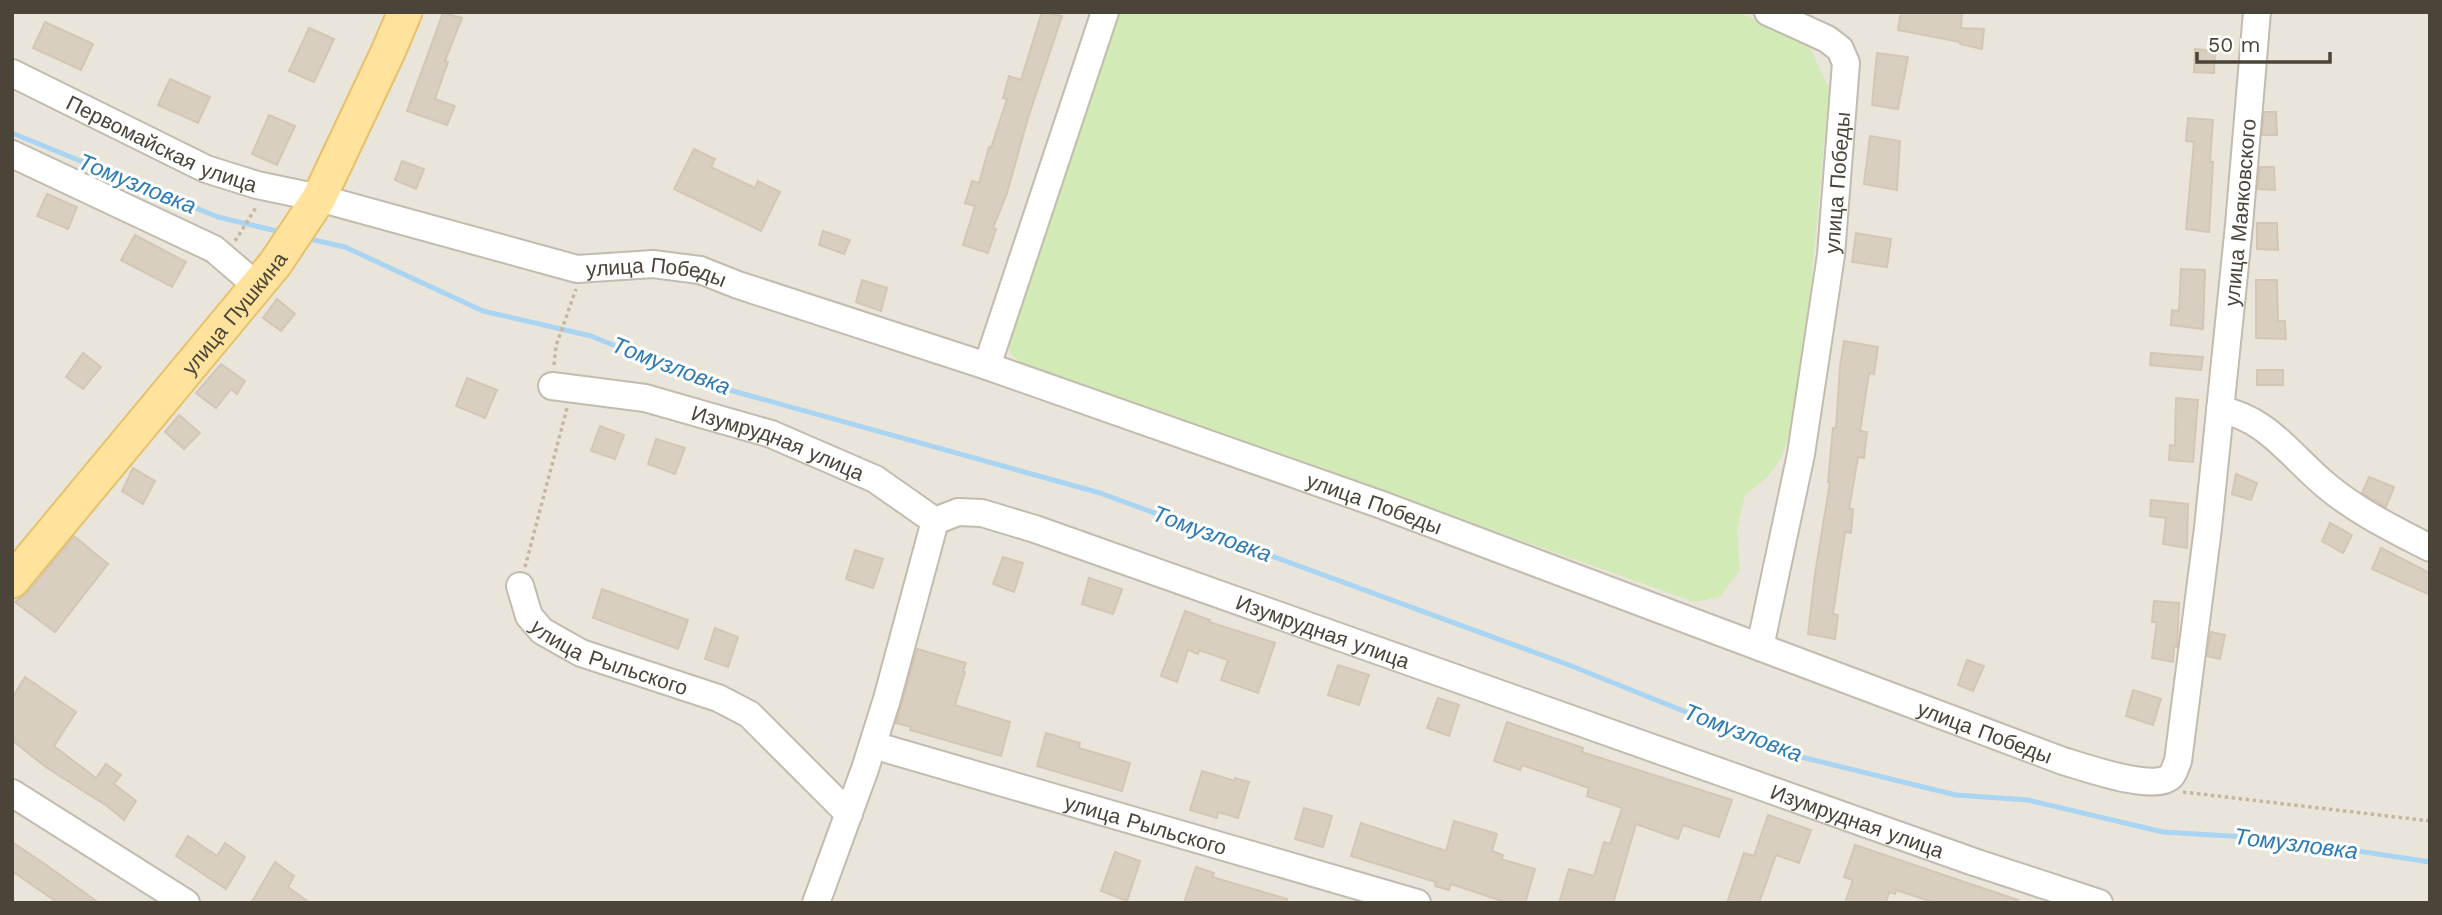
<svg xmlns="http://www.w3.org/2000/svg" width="2442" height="915" viewBox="0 0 2442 915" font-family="'Work Sans',sans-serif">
<rect width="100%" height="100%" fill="#f6f3ec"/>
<rect fill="#eae5da" x="12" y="12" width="2418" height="891"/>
<polygon fill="#d2eab5" points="1117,12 1738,12 1792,37 1811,50 1829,89 1800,405 1780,460 1767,477 1745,495 1737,530 1740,570 1720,597 1695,602 1022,364 1010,353 1009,334"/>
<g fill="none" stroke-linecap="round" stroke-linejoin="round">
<g stroke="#a9d4f2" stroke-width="5">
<polyline points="12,133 218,217 281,232"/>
<polyline points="305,238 345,247 483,311 591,336 708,384 1100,493 1569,665 1793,755 1956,795 2028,800 2163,832 2280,839 2430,862"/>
</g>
</g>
<g fill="#d8cfc1" stroke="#d3c7b4" stroke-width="2">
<polygon points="1042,12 1062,16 1028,118 1007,193 993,228 996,229 988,253 963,245 975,206 965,203 972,181 979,183 989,147 991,148 1007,99 1003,98 1009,76 1021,80"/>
<polygon points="1901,12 1962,12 1961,28 1984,29 1982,49 1960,44 1960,42 1898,30"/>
<polygon points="443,13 462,18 445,61 448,62 435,99 455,106 447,125 407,111"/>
<polygon points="45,22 93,44 81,70 33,48"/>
<polygon points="309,28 334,39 314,82 289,71"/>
<polygon points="2195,49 2215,51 2214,73 2194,72"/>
<polygon points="1877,53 1908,57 1898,109 1872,105"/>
<polygon points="170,79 210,97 198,123 158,105"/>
<polygon points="2264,112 2276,112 2277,135 2262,135"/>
<polygon points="269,115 295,126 277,165 252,154"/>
<polygon points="2188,118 2213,120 2210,162 2213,162 2209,232 2186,229 2194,142 2186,141"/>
<polygon points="1870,136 1900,141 1897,190 1864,184"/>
<polygon points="694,149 715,159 711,167 755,188 758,181 780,192 761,231 674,189"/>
<polygon points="402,161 424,169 416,189 395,180"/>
<polygon points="2260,167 2274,167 2275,190 2258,189"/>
<polygon points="47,194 77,207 68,229 37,216"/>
<polygon points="2257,223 2277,223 2278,250 2257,249"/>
<polygon points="823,231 850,240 844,254 819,245"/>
<polygon points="1856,233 1891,239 1887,267 1852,262"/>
<polygon points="135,235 186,262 172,287 121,260"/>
<polygon points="2181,269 2205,270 2203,329 2171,325 2172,310 2179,311"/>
<polygon points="862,280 887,288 881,311 856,302"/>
<polygon points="2256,280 2277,280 2278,321 2285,321 2286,339 2256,338"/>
<polygon points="277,299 295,314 281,331 263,318"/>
<polygon points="1844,341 1878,347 1874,374 1869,373 1860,431 1867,432 1864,458 1858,457 1849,509 1853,509 1851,533 1845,532 1833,614 1838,615 1835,639 1808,634 1815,574 1830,482 1828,482 1833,428 1836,428 1840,367"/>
<polygon points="83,353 101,367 83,389 66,377"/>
<polygon points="2151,353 2203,357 2201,370 2150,365"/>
<polygon points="221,364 245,381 237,394 231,389 216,408 196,393"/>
<rect x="2257" y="370" width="26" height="15"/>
<polygon points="467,378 497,390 485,418 456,406"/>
<polygon points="2176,398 2198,400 2193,462 2169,460 2170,445 2175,446"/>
<polygon points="179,415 200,433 184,449 165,432"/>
<polygon points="600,426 624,435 615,459 591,451"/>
<polygon points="656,439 685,448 675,474 648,464"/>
<polygon points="133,468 155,481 143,504 122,491"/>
<polygon points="2236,474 2257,483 2251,500 2232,494"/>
<polygon points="2369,477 2394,487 2386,507 2362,493"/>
<polygon points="2151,500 2188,504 2187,548 2163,544 2166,518 2150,516"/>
<polygon points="2330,523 2352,535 2343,553 2322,541"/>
<polygon points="74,536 108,564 55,632 15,602 27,593"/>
<polygon points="2381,548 2430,573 2430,595 2372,569"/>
<polygon points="855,550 883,559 873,588 846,579"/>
<polygon points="1003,557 1023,563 1014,592 993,584"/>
<polygon points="1089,578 1122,589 1113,614 1082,604"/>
<polygon points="602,589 688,620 678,649 593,618"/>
<polygon points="2154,601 2179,603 2177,647 2174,646 2173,662 2152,658 2157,622 2152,622"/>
<polygon points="1185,611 1210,620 1209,622 1275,643 1258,693 1221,680 1228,660 1199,650 1198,654 1188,650 1177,682 1161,676"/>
<polygon points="715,628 738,637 728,667 705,659"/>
<polygon points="2211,632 2225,635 2220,659 2207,656"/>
<polygon points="917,649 966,663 963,671 965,672 955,705 1010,722 1001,756 910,730 911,727 896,723"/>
<polygon points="1967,660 1984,666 1973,691 1958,685"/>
<polygon points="1338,665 1369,675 1359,705 1328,695"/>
<polygon points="25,677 76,712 54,746 96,778 106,764 121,775 114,784 136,801 124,820 107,806 47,768 12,740 12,698"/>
<polygon points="2133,690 2161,699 2153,725 2126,716"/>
<polygon points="1438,698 1459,705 1449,736 1427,728"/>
<polygon points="1507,722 1583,748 1582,752 1732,800 1719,837 1683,825 1678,839 1636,824 1613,903 1559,903 1569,869 1594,876 1604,842 1610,844 1622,808 1587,796 1589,788 1522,765 1520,770 1494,761"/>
<polygon points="1046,733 1080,743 1079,748 1130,763 1122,791 1037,766"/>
<polygon points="1202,771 1235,781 1235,778 1249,782 1238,818 1218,812 1217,818 1190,810"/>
<polygon points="1304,808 1332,816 1323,847 1295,839"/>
<polygon points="1768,815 1811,830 1799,863 1776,855 1759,903 1727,903 1744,853 1754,856"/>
<polygon points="1454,821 1497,834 1492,851 1503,855 1501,859 1535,869 1525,903 1508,903 1451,884 1449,890 1435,886 1436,882 1351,856 1361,823 1446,851"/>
<polygon points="188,836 217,856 225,843 245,857 226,889 176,856"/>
<polygon points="12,842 42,862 99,903 58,903 12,871"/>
<polygon points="1855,845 2018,900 2018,903 1935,903 1896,890 1895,894 1889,892 1886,903 1845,903 1853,880 1844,877"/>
<polygon points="1115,852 1140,861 1127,901 1101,891"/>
<polygon points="275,862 294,876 288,887 310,903 251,903"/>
<polygon points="1196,867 1214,873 1212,877 1287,899 1286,903 1184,903"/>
</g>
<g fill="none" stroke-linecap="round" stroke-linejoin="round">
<defs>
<g id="minor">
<path id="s1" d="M 12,73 L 206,169 L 257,185 L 319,198 L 577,269 L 653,264 L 700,270 L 738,285 L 987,366 L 1382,505 L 2063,761 C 2084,767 2156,793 2171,776 C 2174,773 2176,765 2178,761 L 2208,528 L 2239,225 L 2257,12"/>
<polyline points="12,154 214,249 257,286"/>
<polyline points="987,366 1105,12"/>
<path id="s2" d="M 552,386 L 645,398 L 771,434 L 875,479 L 935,521 L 958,512 L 982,513 L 1035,529 L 1974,862 L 2099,903"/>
<path d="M 2220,410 C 2267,417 2293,459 2328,487 C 2358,512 2395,530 2430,548"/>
<path id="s3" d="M 520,586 L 529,616 L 542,631 L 581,653 L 718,698 L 749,714 L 849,814"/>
<path id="s4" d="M 1760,647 L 1801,454 L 1831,255 L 1846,63 L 1840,49 L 1827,39 L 1768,12"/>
<path id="s5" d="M 873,745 L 1417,903"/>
<polyline points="12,793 186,903"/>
<polyline points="816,903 865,769 887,699 935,521"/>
</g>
<g id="major">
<path id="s6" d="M 12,581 L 275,264 L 319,198 L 388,52 L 405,12"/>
</g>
</defs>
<use href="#minor" stroke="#c2bbae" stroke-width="30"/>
<use href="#major" stroke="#e6c16a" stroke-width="37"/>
<g stroke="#c4b79f" stroke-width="3.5" stroke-dasharray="3.5 3.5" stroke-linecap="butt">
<polyline points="235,241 257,206"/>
<polyline points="554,365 556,346 576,289"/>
<polyline points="525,567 567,408"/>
<polyline points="2183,792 2430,821"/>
</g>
<use href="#minor" stroke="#fff" stroke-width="26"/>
<use href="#major" stroke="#ffe39c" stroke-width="33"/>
</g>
<g text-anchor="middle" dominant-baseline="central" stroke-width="6" stroke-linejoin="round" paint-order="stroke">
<g font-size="21" fill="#4b4439" stroke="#fff">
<text stroke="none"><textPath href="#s1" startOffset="166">Первомайская улица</textPath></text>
<text stroke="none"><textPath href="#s4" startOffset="471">улица Победы</textPath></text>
<text stroke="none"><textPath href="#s1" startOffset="2854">улица Маяковского</textPath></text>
<text stroke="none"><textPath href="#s1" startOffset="681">улица Победы</textPath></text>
<text stroke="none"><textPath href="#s6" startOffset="348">улица Пушкина</textPath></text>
<text stroke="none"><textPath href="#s2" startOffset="234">Изумрудная улица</textPath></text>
<text stroke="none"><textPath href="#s1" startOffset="1438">улица Победы</textPath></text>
<text stroke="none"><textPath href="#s2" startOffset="821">Изумрудная улица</textPath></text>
<text stroke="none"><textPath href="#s3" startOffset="124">улица Рыльского</textPath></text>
<text stroke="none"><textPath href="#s1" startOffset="2090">улица Победы</textPath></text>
<text stroke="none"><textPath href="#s2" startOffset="1388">Изумрудная улица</textPath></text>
<text stroke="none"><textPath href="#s5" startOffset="284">улица Рыльского</textPath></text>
</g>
<g font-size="23" font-style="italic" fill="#2e7ab2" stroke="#fff">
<text transform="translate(137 184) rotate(22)">Томузловка</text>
<text transform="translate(671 366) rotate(21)">Томузловка</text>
<text transform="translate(1212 534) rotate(20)">Томузловка</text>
<text transform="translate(1743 733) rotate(21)">Томузловка</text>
<text transform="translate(2296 844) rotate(7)">Томузловка</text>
</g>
</g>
<rect width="2442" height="915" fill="none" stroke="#4b4439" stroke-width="28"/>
<path d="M2197 52v10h133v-10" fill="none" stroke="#4b4439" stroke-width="3.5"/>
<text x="2208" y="52" font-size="21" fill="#4b4439" stroke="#ffffff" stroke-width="5" paint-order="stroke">50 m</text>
</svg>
